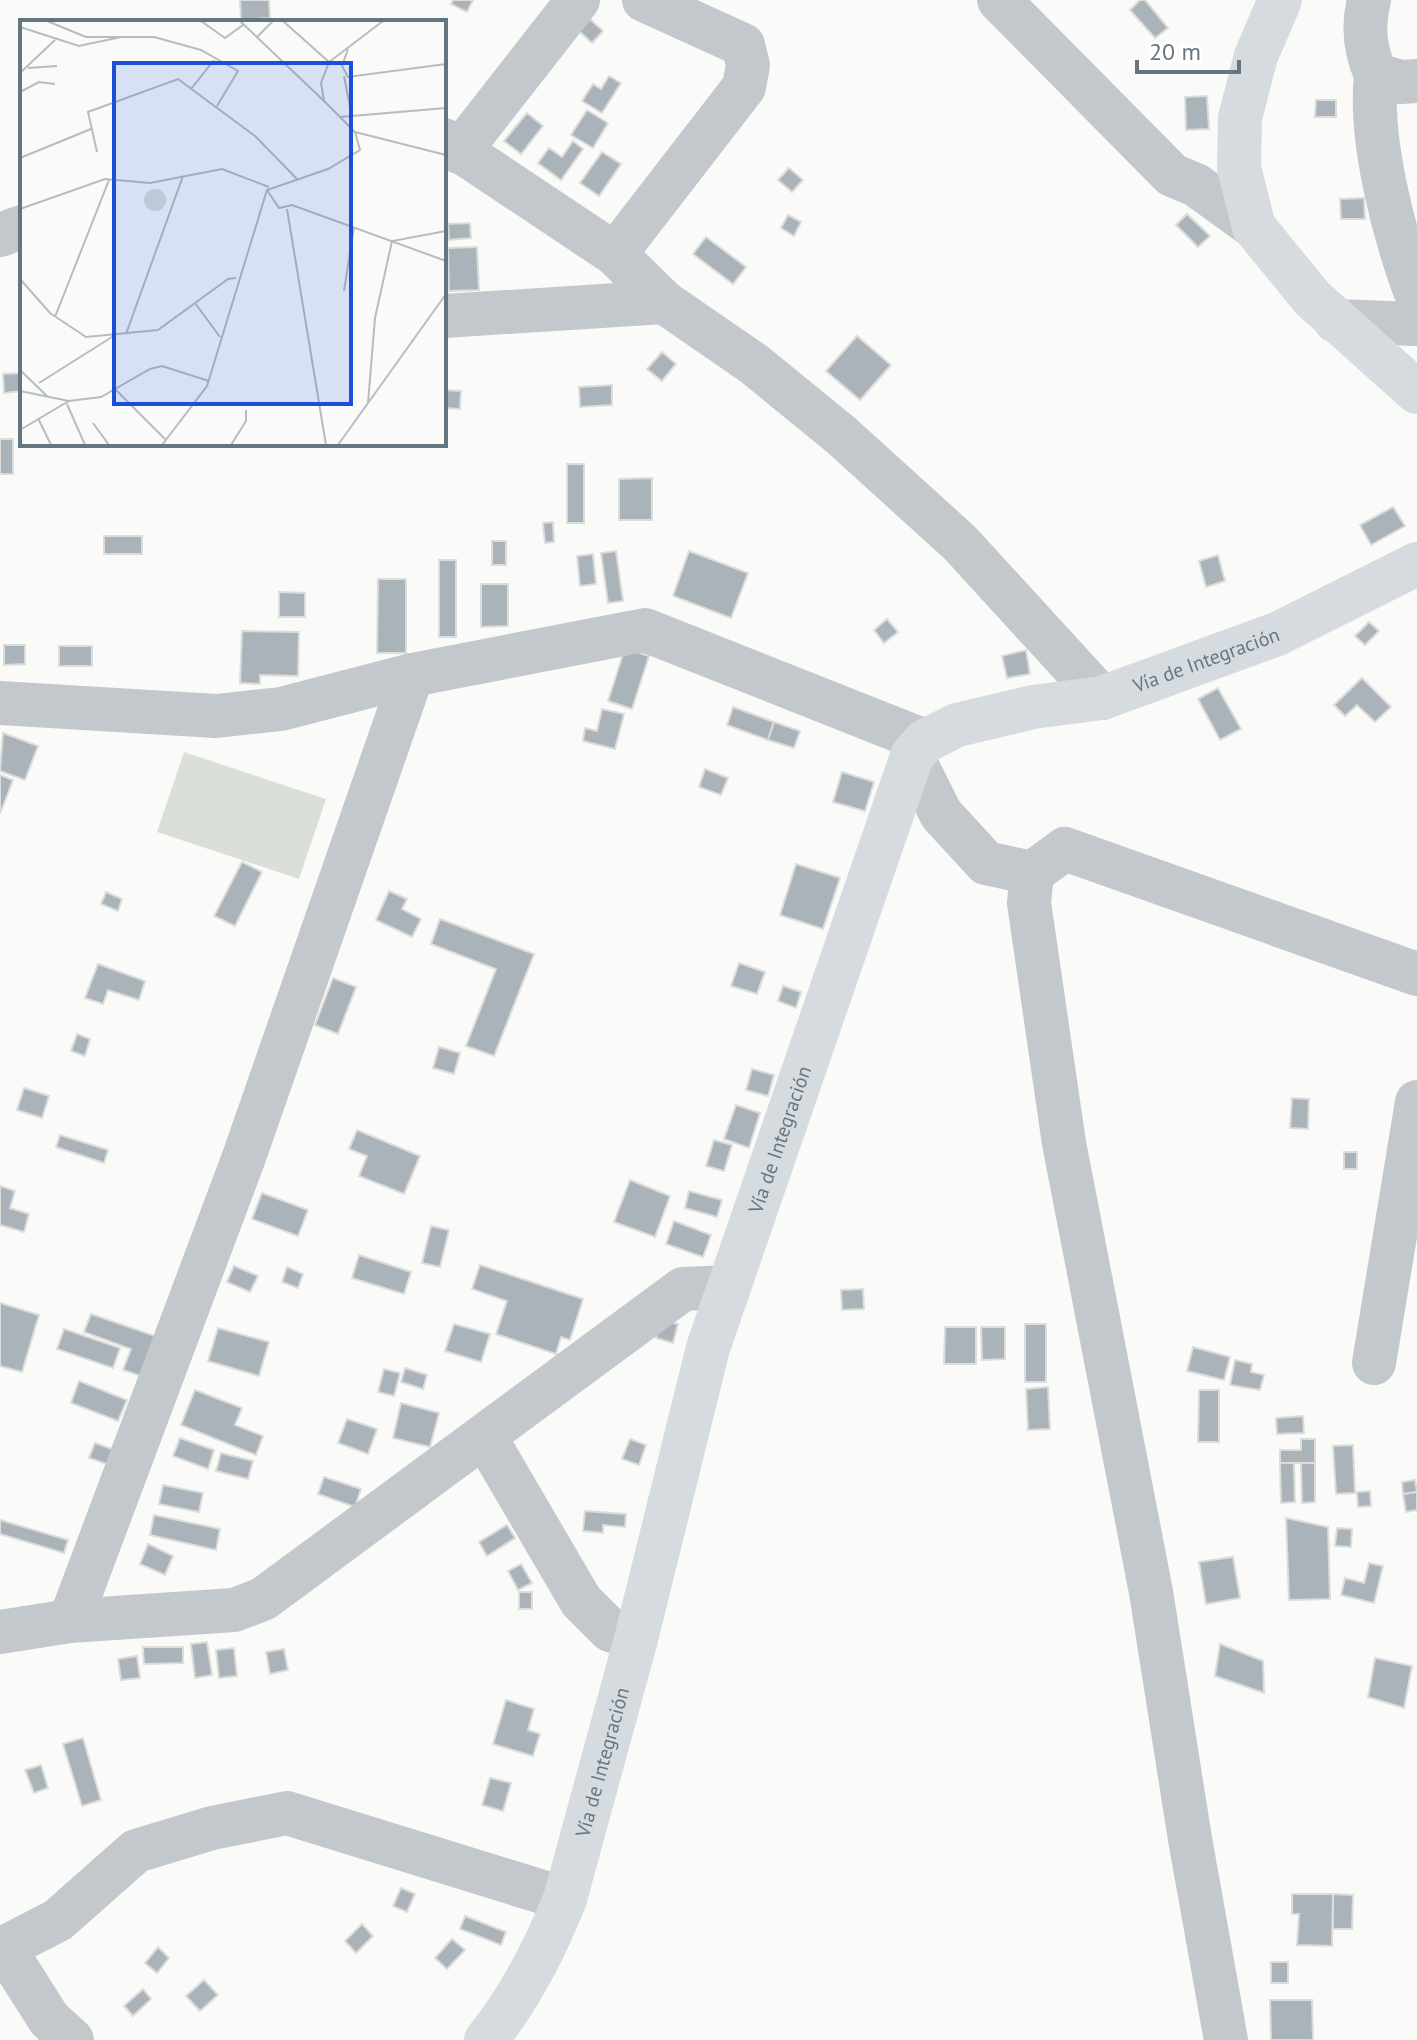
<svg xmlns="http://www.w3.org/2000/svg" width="1417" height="2040" viewBox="0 0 1417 2040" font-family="'PT Sans',sans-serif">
<rect width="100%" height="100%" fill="#fafaf8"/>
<polygon fill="#dadfd7" points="184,752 326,799 299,879 157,832"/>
<g fill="#aab3b9" stroke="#dcdcda" stroke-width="2">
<polygon points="240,0 269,0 270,18 241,20"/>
<polygon points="453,0 473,0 467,12 451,4"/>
<polygon points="1140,0 1145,0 1168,28 1155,38 1130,10"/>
<polygon points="590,19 603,31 592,43 579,31"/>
<polygon points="609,76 621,83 602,113 582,101 593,84 601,89"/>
<polygon points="1207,96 1209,129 1186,130 1185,97"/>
<polygon points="1316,100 1336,100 1336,117 1315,117"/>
<polygon points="587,110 608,123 593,148 571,135"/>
<polygon points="527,113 543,126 521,154 504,141"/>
<polygon points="573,141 583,149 561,180 538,163 549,148 562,157"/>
<polygon points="602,152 621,164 599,196 580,183"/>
<polygon points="789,168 803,180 792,192 778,180"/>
<polygon points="1364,198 1365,219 1341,219 1340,199"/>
<polygon points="1187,214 1210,236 1198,247 1176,225"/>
<polygon points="788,215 801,222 794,236 781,228"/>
<polygon points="470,223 471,238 449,240 448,224"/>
<polygon points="706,237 746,267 733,284 693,254"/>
<polygon points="477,247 479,290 449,291 448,248"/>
<polygon points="857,336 891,365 860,400 826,371"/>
<polygon points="662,352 676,364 662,381 647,369"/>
<polygon points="22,373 22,391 4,393 3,374"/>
<polygon points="612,385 612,405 580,407 579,387"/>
<polygon points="444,390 461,391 460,409 444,408"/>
<rect x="0" y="439" width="13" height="35"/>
<rect x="567" y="464" width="17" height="59"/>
<polygon points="652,478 652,520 619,520 619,479"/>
<polygon points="1393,507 1405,526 1371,545 1360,525"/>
<polygon points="553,522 554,542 545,543 543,523"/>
<rect x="104" y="536" width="38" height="18"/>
<rect x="492" y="541" width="14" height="24"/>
<polygon points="616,551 623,601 608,603 601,553"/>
<polygon points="689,551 748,573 731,618 673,596"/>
<polygon points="593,554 596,584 580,586 577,556"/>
<polygon points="1218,555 1225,581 1206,587 1199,561"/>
<rect x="439" y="560" width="17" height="77"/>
<polygon points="378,579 406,579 406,653 377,653"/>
<polygon points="481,584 508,584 508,626 481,627"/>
<polygon points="279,592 305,593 305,617 279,617"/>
<polygon points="887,619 898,632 884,643 874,630"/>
<polygon points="1369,622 1379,631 1365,645 1355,636"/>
<polygon points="242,631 299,632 298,676 260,675 260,684 240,683"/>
<polygon points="4,645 25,645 25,664 4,665"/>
<rect x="59" y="646" width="33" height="20"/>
<polygon points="625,648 649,656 632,709 608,701"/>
<polygon points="1026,650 1030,674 1007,678 1002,656"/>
<polygon points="1362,678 1391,707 1375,722 1357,705 1345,716 1334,705"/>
<polygon points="1218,688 1241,729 1220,740 1198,699"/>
<polygon points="733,707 774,722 768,740 727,725"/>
<polygon points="602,709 624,714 615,749 583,741 585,728 597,731"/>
<polygon points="774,722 800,731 794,748 768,740"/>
<polygon points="3,733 38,746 25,780 0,771"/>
<polygon points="705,769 728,778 721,795 699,787"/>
<polygon points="842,772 874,782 865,811 833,802"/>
<polygon points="0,775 13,780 0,814"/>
<polygon points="242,862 262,872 235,926 214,916"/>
<polygon points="796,864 840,878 823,929 780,915"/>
<polygon points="389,891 407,899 402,909 421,919 412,937 376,920"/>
<polygon points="106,892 122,899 118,911 101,904"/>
<polygon points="440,919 534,954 494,1056 466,1046 496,969 431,944"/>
<polygon points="739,963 765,972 757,994 731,986"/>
<polygon points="98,964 145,981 139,1000 108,990 103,1004 85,998"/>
<polygon points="333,978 356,987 338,1034 315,1025"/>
<polygon points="783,986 801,992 796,1008 778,1001"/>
<polygon points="77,1034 90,1039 85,1056 71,1051"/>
<polygon points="439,1047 460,1053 454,1074 433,1068"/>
<polygon points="752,1069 774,1075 768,1096 746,1090"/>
<polygon points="24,1088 49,1096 42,1118 17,1110"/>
<polygon points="1292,1098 1309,1099 1308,1129 1290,1128"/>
<polygon points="736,1105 760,1113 749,1148 724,1139"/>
<polygon points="357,1130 420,1156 404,1194 359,1176 367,1156 349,1149"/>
<polygon points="60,1135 108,1150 104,1163 56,1147"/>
<polygon points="714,1140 732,1145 724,1171 706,1166"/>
<rect x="1344" y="1152" width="13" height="17"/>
<polygon points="630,1180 670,1196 655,1237 614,1222"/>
<polygon points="0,1186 15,1191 10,1208 29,1214 24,1232 0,1225"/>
<polygon points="689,1191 722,1200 717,1217 685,1208"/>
<polygon points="262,1193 308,1210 298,1236 252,1219"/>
<polygon points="674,1221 711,1235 703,1257 666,1244"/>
<polygon points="431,1226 449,1230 440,1267 422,1263"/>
<polygon points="359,1255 411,1272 404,1294 352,1278"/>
<polygon points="480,1265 583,1299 570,1340 561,1337 556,1354 496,1334 507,1301 472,1289"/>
<polygon points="234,1266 258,1276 250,1292 227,1282"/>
<polygon points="287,1267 303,1274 298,1288 282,1282"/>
<polygon points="863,1289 864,1309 842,1310 841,1290"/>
<polygon points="0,1303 39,1315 22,1372 0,1366"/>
<polygon points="91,1314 158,1337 144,1377 123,1370 131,1349 84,1332"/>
<polygon points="660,1320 678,1324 673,1343 656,1338"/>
<polygon points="454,1324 490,1334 481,1362 445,1351"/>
<rect x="1025" y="1324" width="21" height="58"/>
<polygon points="945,1327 976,1327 976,1364 944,1364"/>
<polygon points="981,1327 1005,1327 1005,1359 982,1360"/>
<polygon points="218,1328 269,1342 259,1376 208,1361"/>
<polygon points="64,1329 120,1348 113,1368 57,1349"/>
<polygon points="1193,1347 1230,1357 1224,1380 1187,1371"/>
<polygon points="1235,1360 1252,1364 1251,1372 1264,1375 1260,1390 1230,1385"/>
<polygon points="405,1368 427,1375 423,1389 401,1382"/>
<polygon points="384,1369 400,1373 394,1396 378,1392"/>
<polygon points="79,1381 127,1400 118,1421 71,1403"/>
<polygon points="1048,1387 1050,1429 1028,1430 1026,1389"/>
<polygon points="195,1390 242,1408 235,1425 263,1436 256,1455 181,1425"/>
<polygon points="1199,1390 1219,1390 1219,1442 1198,1442"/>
<polygon points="401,1403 439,1413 430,1447 393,1438"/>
<polygon points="1303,1416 1304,1433 1277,1434 1276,1418"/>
<polygon points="347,1419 377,1429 368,1454 338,1443"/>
<polygon points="180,1438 214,1450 208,1469 173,1456"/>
<polygon points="630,1439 646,1445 639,1465 622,1459"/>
<polygon points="1301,1439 1315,1439 1315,1463 1280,1463 1280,1450 1301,1450"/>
<polygon points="95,1443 115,1450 110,1465 89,1458"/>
<polygon points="1353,1445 1355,1493 1336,1494 1333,1446"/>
<polygon points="221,1453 253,1461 248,1479 216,1471"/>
<polygon points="1280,1463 1294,1463 1295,1502 1281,1503"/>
<polygon points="1301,1463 1315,1463 1315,1502 1302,1503"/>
<polygon points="324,1477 361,1489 355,1507 318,1494"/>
<polygon points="1415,1480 1417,1492 1403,1494 1402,1482"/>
<polygon points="163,1485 203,1493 199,1512 159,1504"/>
<polygon points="1370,1491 1371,1506 1358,1507 1357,1492"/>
<polygon points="1417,1492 1417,1510 1406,1512 1403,1494"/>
<polygon points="585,1511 626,1514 625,1527 603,1525 603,1533 583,1531"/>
<polygon points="154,1515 220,1529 216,1550 150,1535"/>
<polygon points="1286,1518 1328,1527 1330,1599 1289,1600"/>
<polygon points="0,1520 68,1540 64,1553 0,1534"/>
<polygon points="507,1525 515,1538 487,1556 479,1542"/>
<polygon points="1337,1528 1352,1529 1351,1547 1335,1546"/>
<polygon points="148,1544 173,1556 165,1575 140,1564"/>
<polygon points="1233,1557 1240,1598 1206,1604 1199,1562"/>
<polygon points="1369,1563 1383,1566 1374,1603 1341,1595 1345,1578 1364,1583"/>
<polygon points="521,1564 532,1583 518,1590 508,1571"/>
<rect x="519" y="1592" width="13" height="17"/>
<polygon points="207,1642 212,1675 195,1678 191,1644"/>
<polygon points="1220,1644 1263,1661 1264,1693 1215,1676"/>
<polygon points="143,1647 183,1647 183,1663 144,1664"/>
<polygon points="234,1648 237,1676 219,1678 216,1650"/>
<polygon points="284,1649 288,1670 270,1674 266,1652"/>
<polygon points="137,1656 140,1678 121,1680 118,1659"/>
<polygon points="1375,1658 1412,1666 1404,1708 1368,1697"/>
<polygon points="506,1700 534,1709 528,1730 540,1734 533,1756 493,1744"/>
<polygon points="83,1738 101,1800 82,1806 63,1744"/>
<polygon points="41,1765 48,1788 34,1793 25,1770"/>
<polygon points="490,1778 511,1783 503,1811 482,1805"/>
<polygon points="401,1888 415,1894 407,1912 393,1906"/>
<polygon points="1292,1894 1333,1894 1332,1946 1297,1945 1299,1914 1292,1914"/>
<polygon points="1333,1894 1353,1895 1352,1929 1333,1929"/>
<polygon points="465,1916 506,1932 501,1945 460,1929"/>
<polygon points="362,1924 373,1936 356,1953 345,1941"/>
<polygon points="452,1939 465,1950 447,1969 435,1958"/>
<polygon points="158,1947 169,1958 157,1973 145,1963"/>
<rect x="1271" y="1962" width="17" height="21"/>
<polygon points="204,1980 218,1995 200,2011 186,1996"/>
<polygon points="143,1989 151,1999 133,2016 124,2006"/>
<polygon points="1270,2000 1312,2000 1313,2040 1271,2040"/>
</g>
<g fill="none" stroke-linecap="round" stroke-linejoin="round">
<g stroke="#c3c8cc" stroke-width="44">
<polyline points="999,0 1172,175 1196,185 1254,227"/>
<path d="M 1369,0 C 1362,27 1365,50 1376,75 L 1401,82 L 1417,81"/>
<path d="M 1376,75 C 1369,138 1393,231 1415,291"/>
<polyline points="444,140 615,254 664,302 754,364 841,435 960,543 1102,698"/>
<polyline points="459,152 578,0"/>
<polyline points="0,235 22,227"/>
<polyline points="615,254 744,87 748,65 743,45 644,0"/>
<polyline points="444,316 664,302"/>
<polyline points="1336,321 1417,324"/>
<polyline points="0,703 216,716 281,709 412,675 645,630 925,741"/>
<polyline points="912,756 941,814 986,863 1032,873 1065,849 1417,974"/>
<polyline points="1032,873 1029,903 1064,1143 1151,1592 1190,1839 1226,2040"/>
<polyline points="1374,1363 1417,1102"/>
<polyline points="485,1437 581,1601 610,1630 636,1639"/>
<polyline points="70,1621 244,1157 412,675"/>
<polyline points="0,1632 70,1621 234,1610 263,1599 683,1289 729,1287"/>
<polyline points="4,1948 49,2019 72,2040"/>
<polyline points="0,1950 58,1920 136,1851 212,1828 287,1813 565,1899"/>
</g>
<g stroke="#d6dbdf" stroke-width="44">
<polyline points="1280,0 1256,56 1240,118 1239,168 1254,227 1312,298 1417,392"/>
<path id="s1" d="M 486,2040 C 520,1998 545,1949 565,1899 L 636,1639 L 708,1348 L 912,756 L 925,741 L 957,725 L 1033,707 L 1102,698 L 1277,634 L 1417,564"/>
</g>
</g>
<g text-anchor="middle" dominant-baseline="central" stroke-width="8" stroke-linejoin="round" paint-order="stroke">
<g font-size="20" fill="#657683" stroke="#fff">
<text stroke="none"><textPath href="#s1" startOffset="1672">Vía de Integración</textPath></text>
<text stroke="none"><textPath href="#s1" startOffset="952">Vía de Integración</textPath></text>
<text stroke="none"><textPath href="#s1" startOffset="304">Vía de Integración</textPath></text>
</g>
</g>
<g transform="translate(20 20)">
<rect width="426" height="426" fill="#fafaf8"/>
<path d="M124 180a11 11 0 1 1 22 0a11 11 0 1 1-22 0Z" fill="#dadfd7"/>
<path fill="none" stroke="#b5bdc2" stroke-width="2" d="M 27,1 L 66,17 L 134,17 L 181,30 L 218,51 L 197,86M 181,1 L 205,18 L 223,5M 220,1 L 304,81M 263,1 L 309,42M 0,7 L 59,26 L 101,17M 236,18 L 253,1M 328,29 L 322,46 L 328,57 L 426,44M 8,48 L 37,46M 0,53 L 35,20M 324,56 L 331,92M 171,69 L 194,40M 0,72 L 19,62 L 35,64M 320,97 L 426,88M 335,112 L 426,135M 77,132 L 68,92 L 158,59 L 235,116 L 278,160M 0,138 L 71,109M 247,170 L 259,188 L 272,185 L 426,241M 0,189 L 85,159 L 130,163 L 202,149 L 249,167M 267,189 L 306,425M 0,259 L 30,293 L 66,317 L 138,310 L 208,259 L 216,258M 324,271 L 334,207M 175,283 L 200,317M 35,297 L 89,160M 106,314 L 163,156M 0,350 L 28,377M 19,363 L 92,317M 95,369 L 146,420M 0,371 L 49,381M 348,383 L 355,298 L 372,221 L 426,211M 47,384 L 65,425M 18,398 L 31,425M 73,403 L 89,425M 0,410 L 49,381 L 81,377 L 130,349 L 142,346 L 189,361M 142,425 L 187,366 L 247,170 L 308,149 L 340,130 L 335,112 L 304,81 L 301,63 L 309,42 L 363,1M 211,425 L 226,401 L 226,390M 318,425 L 426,274"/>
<path fill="#1d4ed8" fill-opacity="0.15" stroke="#1d4ed8" stroke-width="4" d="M 94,43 L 331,43 L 331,384 L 94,384 Z"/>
<rect width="426" height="426" fill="none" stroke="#657683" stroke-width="4"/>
</g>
<path d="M1137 60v12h102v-12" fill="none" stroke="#657683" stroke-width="4"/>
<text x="1149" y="60" font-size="24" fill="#657683" stroke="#ffffff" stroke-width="6" paint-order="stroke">20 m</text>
</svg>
